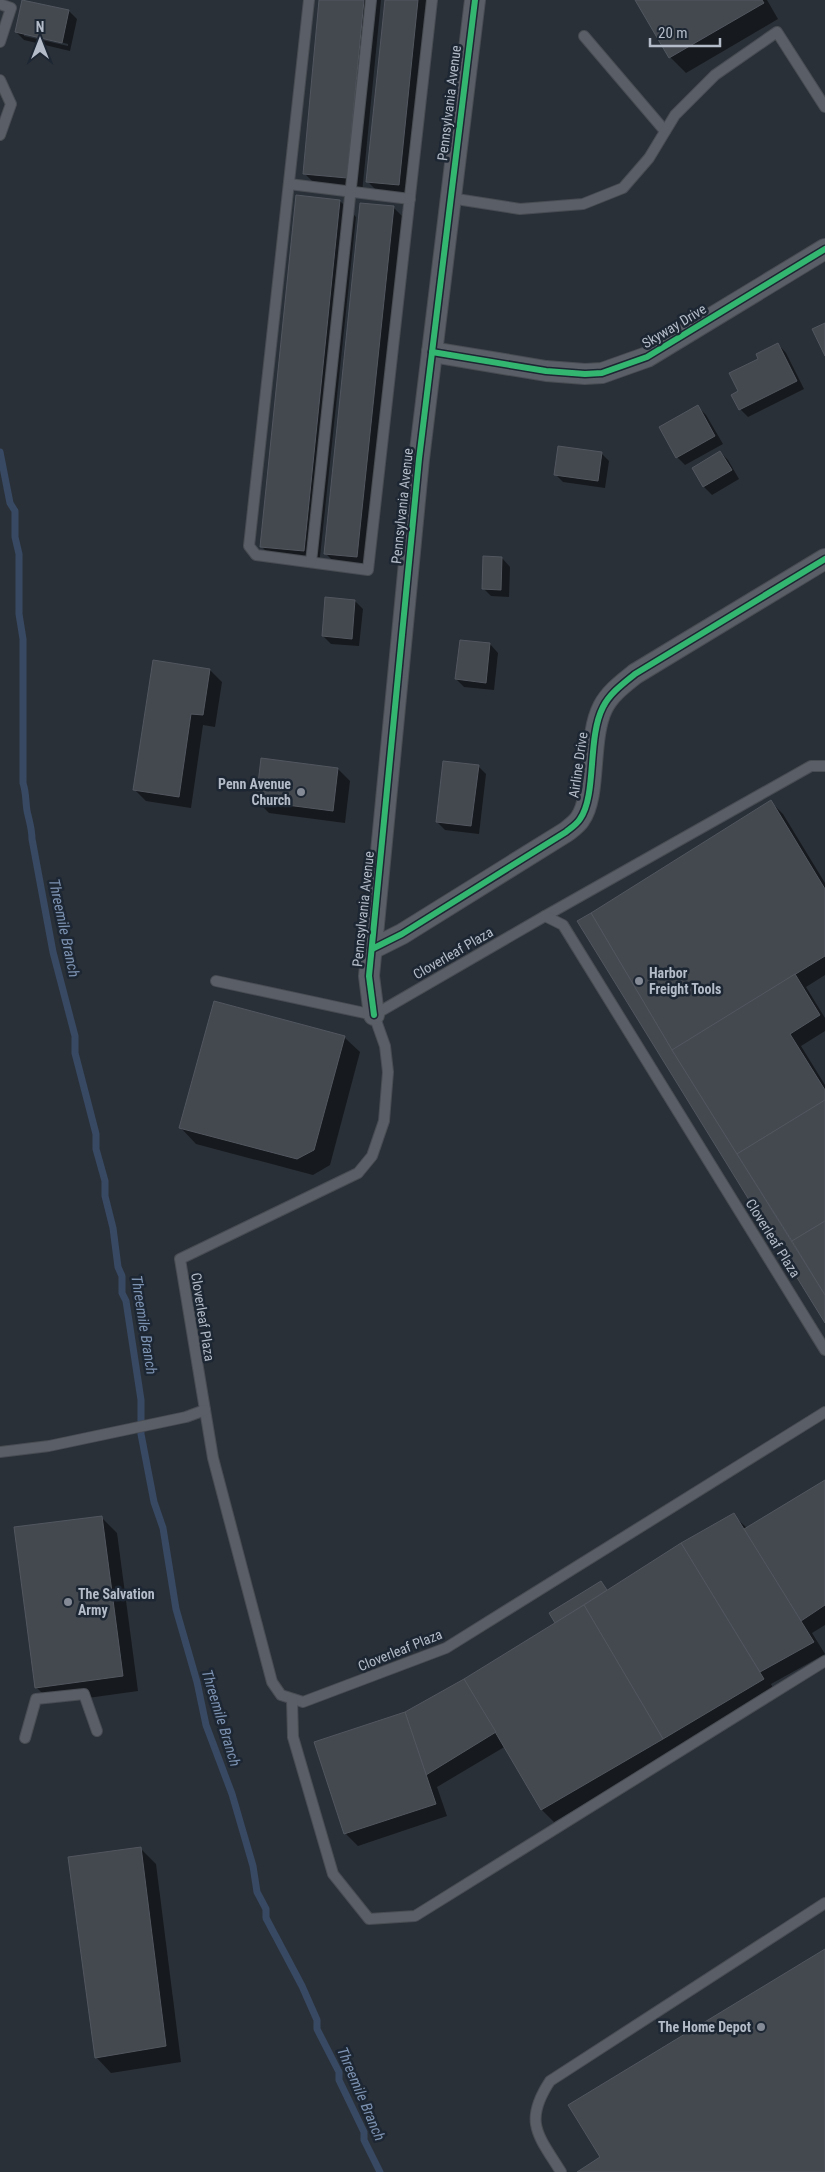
<svg xmlns="http://www.w3.org/2000/svg" width="825" height="2172" viewBox="0 0 825 2172" font-family="'Roboto Condensed',sans-serif">
<rect width="100%" height="100%" fill="#2a3038"/>
<g fill="#0007" fill-rule="evenodd">
<polygon points="321,0 381,0 362,193 320,189 304,173"/>
<polygon points="386,0 435,0 414,200 383,197 367,181"/>
<polygon points="636,0 767,0 778,19 686,73 670,57"/>
<path d="M 23,1 L 69,11 L 77,19 L 70,51 L 24,40 L 16,32 ZM 24,33 L 68,44 L 68,46 L 24,36 Z"/>
<polygon points="340,201 356,217 319,566 277,562 261,546"/>
<polygon points="393,207 409,223 372,572 341,569 325,553"/>
<polygon points="778,344 786,353 804,389 748,417 740,409 740,392 760,359"/>
<polygon points="698,407 706,415 723,444 685,465 677,457"/>
<polygon points="720,452 728,460 739,479 712,495 704,487 693,468"/>
<polygon points="601,453 609,461 605,488 563,482 555,474"/>
<polygon points="502,558 510,567 509,597 491,596 483,588"/>
<polygon points="355,601 363,609 359,646 331,644 323,636"/>
<polygon points="461,641 490,644 498,653 494,690 464,687 456,679"/>
<polygon points="210,670 222,682 215,727 203,725 191,808 146,801 134,789"/>
<polygon points="478,766 486,774 479,834 445,830 437,822"/>
<polygon points="338,769 350,781 345,823 269,813 257,801"/>
<polygon points="771,802 783,814 825,883 825,975 806,987 825,1018 825,1031 801,1046 825,1085 825,1321 579,921"/>
<polygon points="344,1037 360,1052 330,1165 313,1175 196,1144 181,1128"/>
<polygon points="825,1481 825,1625 812,1633 825,1654 771,1684 775,1692 554,1822 542,1810 506,1746 437,1787 447,1816 358,1846 346,1834 316,1743 406,1713 465,1680 556,1623 605,1587 607,1591 733,1515 747,1528"/>
<polygon points="101,1517 117,1533 138,1691 52,1703 36,1687"/>
<polygon points="140,1848 156,1864 181,2062 111,2073 96,2057"/>
</g>
<g fill="none" stroke-linecap="round" stroke-linejoin="round">
<path stroke="#384963" stroke-width="7" d="M 0,452 L 10,503 L 15,511 L 15,537 L 19,554 L 19,614 L 23,639 L 23,783 C 27,795 25,805 28,815 C 30,824 32,830 32,839 L 53,952 L 75,1036 L 75,1053 L 96,1134 L 96,1149 L 105,1181 L 105,1196 L 113,1228 L 118,1267 L 122,1276 L 122,1293 L 126,1301 L 141,1400 L 141,1434 L 154,1502 L 163,1528 L 176,1609 L 197,1682 L 206,1725 L 232,1794 L 253,1866 L 257,1892 L 266,1909 L 266,1918 L 302,1986 L 317,2020 L 317,2029 L 339,2072 L 339,2080 L 364,2132 L 364,2140 L 380,2172"/>
</g>
<g fill="#444950" stroke="#52575f">
<polygon points="22,0 69,10 62,43 15,32"/>
<polygon points="319,0 364,0 347,178 303,174"/>
<polygon points="385,0 418,0 399,185 366,182"/>
<polygon points="635,0 762,0 764,3 669,58"/>
<polygon points="296,195 340,200 304,551 260,547"/>
<polygon points="360,203 394,206 357,557 324,554"/>
<polygon points="825,323 825,356 812,329"/>
<polygon points="778,343 797,381 739,410 731,395 738,391 729,373 758,359 756,354"/>
<polygon points="698,405 715,436 676,458 659,427"/>
<polygon points="558,446 602,452 598,481 554,475"/>
<polygon points="720,451 732,470 703,487 692,468"/>
<polygon points="483,556 502,557 501,590 482,589"/>
<polygon points="325,597 355,600 352,639 322,636"/>
<polygon points="460,640 490,643 486,683 455,679"/>
<polygon points="153,660 210,669 203,715 191,714 179,797 133,790"/>
<polygon points="261,758 338,768 333,811 256,801"/>
<polygon points="443,761 479,765 471,826 436,822"/>
<polygon points="771,800 825,889 825,956 672,1050 591,913"/>
<polygon points="591,913 672,1050 825,1295 825,1323 577,921"/>
<polygon points="795,974 820,1015 790,1034 825,1090 825,1100 737,1154 672,1050"/>
<polygon points="214,1001 345,1036 314,1150 297,1159 179,1128"/>
<polygon points="825,1100 825,1221 792,1241 737,1154"/>
<polygon points="825,1221 825,1295 792,1241"/>
<polygon points="825,1480 825,1605 801,1621 744,1529"/>
<polygon points="734,1513 814,1642 760,1672 681,1543"/>
<polygon points="102,1516 123,1676 35,1688 14,1527"/>
<polygon points="681,1543 764,1679 663,1739 584,1605"/>
<polygon points="601,1581 607,1590 555,1623 549,1613"/>
<polygon points="584,1605 663,1739 541,1810 464,1679"/>
<polygon points="464,1679 496,1732 426,1775 405,1712"/>
<polygon points="405,1712 436,1804 344,1834 314,1742"/>
<polygon points="141,1847 166,2046 95,2058 68,1857"/>
<polygon points="825,1949 825,2172 577,2172 600,2157 568,2105"/>
</g>
<g fill="none" stroke-linecap="round" stroke-linejoin="round">
<defs>
<g id="lane">
<polyline points="309,0 249,546 256,555 368,570 432,0"/>
<polyline points="0,4 11,8 0,42"/>
<polyline points="584,36 665,131"/>
<polyline points="0,80 11,104 0,135"/>
<polyline points="289,184 410,199"/>
<polyline points="450,198 520,209 583,204 623,188 649,158 675,115 715,75 777,32 825,107"/>
<polyline points="311,562 371,0"/>
<polyline points="545,916 811,766 825,766"/>
<polyline points="216,981 374,1015"/>
<polyline points="374,1015 385,1046 388,1072 384,1121 372,1156 358,1173 180,1259 213,1458 272,1682 281,1695 303,1702 446,1648 825,1412"/>
<polyline points="374,1015 545,916 563,925 825,1350"/>
<polyline points="0,1452 49,1446 186,1417 205,1410"/>
<polyline points="292,1699 293,1737 333,1874 369,1919 415,1916 825,1661"/>
<polyline points="25,1738 36,1699 84,1694 97,1731"/>
<path d="M 561,2172 C 538,2135 523,2122 550,2081 L 825,1903"/>
</g>
<g id="street">
<polyline points="432,352 546,371 585,374 602,373 647,357 825,249"/>
<path d="M 372,949 L 402,934 L 566,832 C 571,828 577,824 580,819 C 597,795 587,738 603,707 C 610,693 624,683 635,674 L 825,559"/>
<polyline points="374,1015 369,976 419,459 475,0"/>
</g>
</defs>
<use href="#lane" stroke="#484c53" stroke-width="12"/>
<use href="#street" stroke="#484c53" stroke-width="22"/>
<use href="#lane" stroke="#5a5e66" stroke-width="10"/>
<use href="#street" stroke="#5a5e66" stroke-width="20"/>
<defs>
<g id="cycleway">
<polyline points="432,352 546,371 585,374 602,373 647,357 825,249"/>
<path d="M 372,949 L 402,934 L 566,832 C 571,828 577,824 580,819 C 597,795 587,738 603,707 C 610,693 624,683 635,674 L 825,559"/>
<polyline points="374,1015 369,976 419,459 475,0"/>
</g>
</defs>
<use href="#cycleway" stroke="#1d2633" stroke-width="9"/>
<use href="#cycleway" stroke="#33b770" stroke-width="6"/>
</g>
<g fill="#848b96" stroke="#1d2633" stroke-width="2">
<circle cx="301" cy="792" r="5"/>
<circle cx="639" cy="981" r="5"/>
<circle cx="68" cy="1602" r="5"/>
<circle cx="761" cy="2027" r="5"/>
</g>
<g text-anchor="middle" dominant-baseline="central" stroke-width="5" stroke-linejoin="round" paint-order="stroke">
<g font-size="14" fill="#b4bcc9" stroke="#1d2633">
<text transform="translate(449 103) rotate(-83)">Pennsylvania Avenue</text>
<text transform="translate(674 326) rotate(-31)">Skyway Drive</text>
<text transform="translate(402 506) rotate(-84)">Pennsylvania Avenue</text>
<text transform="translate(578 765) rotate(-82)">Airline Drive</text>
<text transform="translate(363 909) rotate(-84)">Pennsylvania Avenue</text>
<text transform="translate(453 953) rotate(-30)">Cloverleaf Plaza</text>
<text transform="translate(773 1238) rotate(58)">Cloverleaf Plaza</text>
<text transform="translate(203 1317) rotate(81)">Cloverleaf Plaza</text>
<text transform="translate(400 1650) rotate(-22)">Cloverleaf Plaza</text>
</g>
<g font-size="14" font-weight="bold" fill="#b4bcc9" stroke="#1d2633" text-anchor="end">
<text x="291" y="784">Penn Avenue<tspan x="291" dy="16">Church</tspan></text>
<text x="649" y="973" text-anchor="start">Harbor<tspan x="649" dy="16">Freight Tools</tspan></text>
<text x="78" y="1594" text-anchor="start">The Salvation<tspan x="78" dy="16">Army</tspan></text>
<text x="751" y="2027">The Home Depot</text>
</g>
<g font-size="15" font-style="italic" fill="#7c92b1" stroke="#1d2633">
<text transform="translate(64 928) rotate(78)">Threemile Branch</text>
<text transform="translate(144 1325) rotate(81)">Threemile Branch</text>
<text transform="translate(221 1718) rotate(73)">Threemile Branch</text>
<text transform="translate(361 2094) rotate(67)">Threemile Branch</text>
</g>
</g>
<g transform="translate(40 40)" stroke="#1d2633" stroke-width="4" paint-order="stroke">
<path d="M0-4L9 19L0 12L-9 19Z" fill="#b4bcc9"/>
<text y="-8" font-size="14" font-weight="bold" text-anchor="middle" fill="#b4bcc9">N</text>
</g>
<path d="M650 38v8h70v-8" fill="none" stroke="#b4bcc9" stroke-width="2.5"/>
<text x="658" y="38" font-size="15" fill="#b4bcc9" stroke="#1d2633" stroke-width="4" paint-order="stroke">20 m</text>
</svg>
